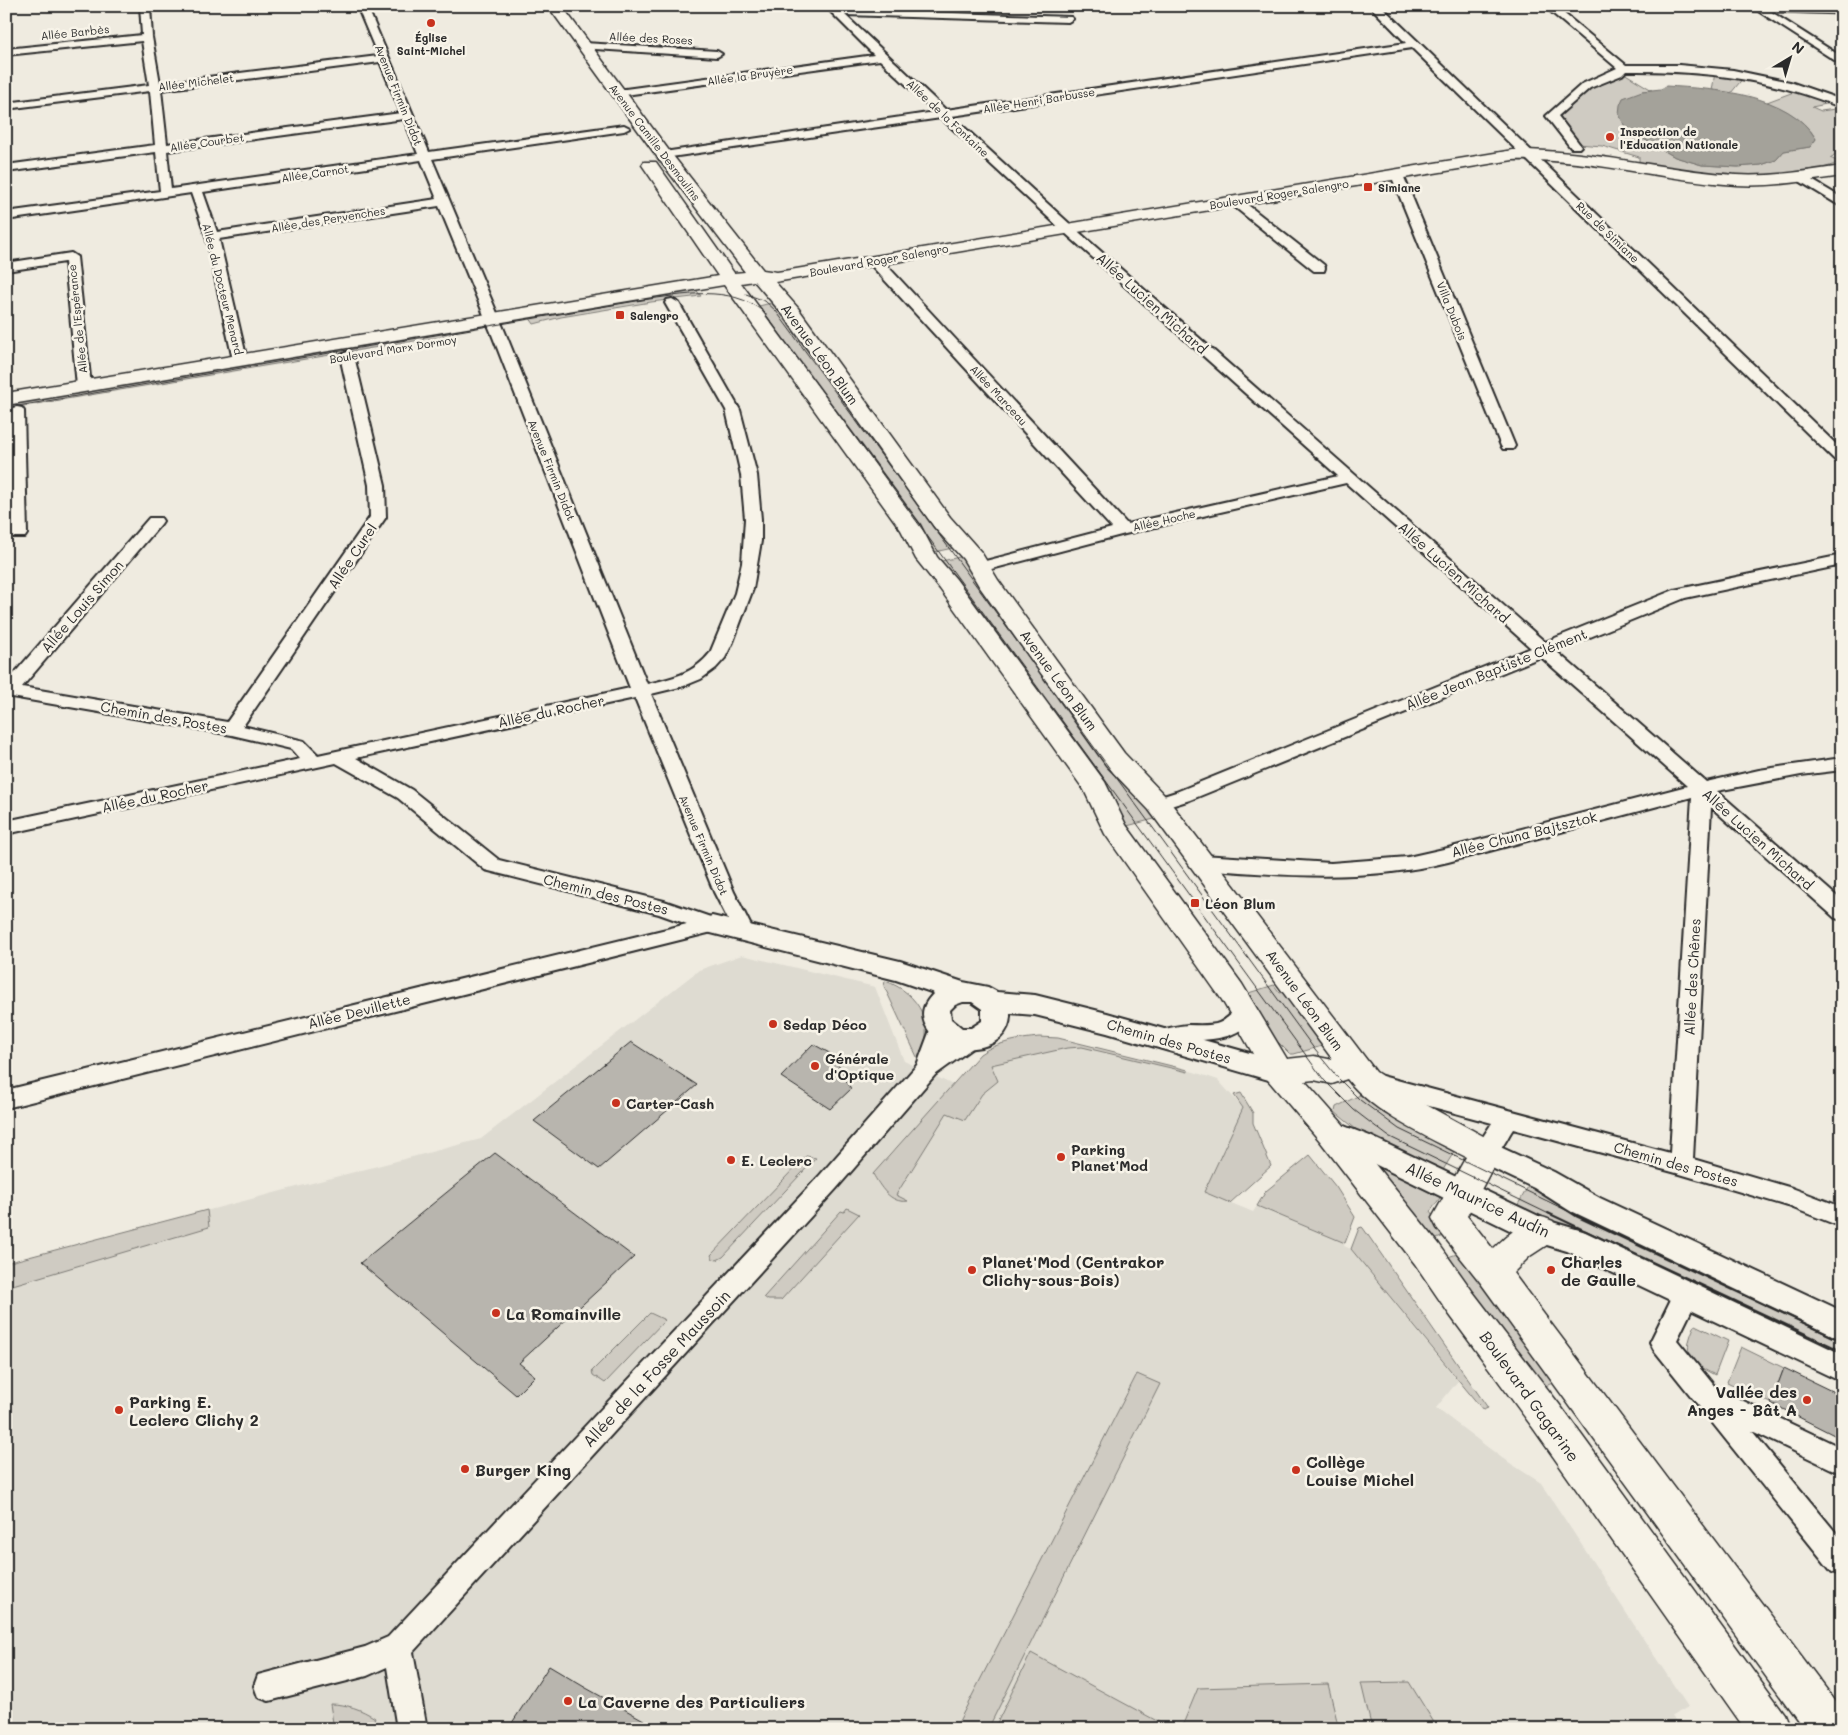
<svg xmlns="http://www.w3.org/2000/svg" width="1848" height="1735" viewBox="0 0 1848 1735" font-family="Mali,sans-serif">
<rect width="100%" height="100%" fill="#efebe0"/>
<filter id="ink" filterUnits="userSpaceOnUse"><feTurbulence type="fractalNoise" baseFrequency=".02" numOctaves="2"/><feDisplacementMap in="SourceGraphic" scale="10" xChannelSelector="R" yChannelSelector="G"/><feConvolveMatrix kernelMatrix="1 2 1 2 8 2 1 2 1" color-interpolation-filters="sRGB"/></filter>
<g filter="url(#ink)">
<polygon fill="#dedbd1" points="742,955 875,987 904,1061 957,1087 987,1054 1069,1041 1194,1072 1218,1080 1243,1108 1205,1192 1253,1212 1257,1206 1345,1243 1344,1246 1351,1249 1458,1381 1436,1408 1502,1458 1541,1483 1688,1707 1672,1716 1680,1729 6,1729 6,1263 481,1139 699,970"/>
<g fill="#cfcbc2" stroke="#7d7b76">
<polygon points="1715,72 1744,77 1731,93 1712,91"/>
<path d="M 1624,73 L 1652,90 L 1642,91 L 1627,129 L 1675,157 L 1702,165 L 1738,167 L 1761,165 L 1776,160 L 1784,151 L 1810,147 L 1816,139 C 1805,119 1786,112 1767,102 L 1799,90 L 1827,102 L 1826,104 L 1812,107 L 1821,111 L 1835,109 L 1842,114 L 1842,150 L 1830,158 L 1839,162 C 1825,169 1813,170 1798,173 C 1746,180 1700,172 1648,165 L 1639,161 L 1639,157 L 1602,146 L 1578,144 L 1559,117 L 1591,88 Z"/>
<polygon points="694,287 701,296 651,302 561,317 534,324 527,314"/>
<polygon points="775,302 787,316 789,326 939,529 957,547 930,553 755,307"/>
<polygon points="447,327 452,337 420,340 6,409 6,402"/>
<polygon points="964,556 1162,817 1123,827 937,562"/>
<path d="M 885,981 C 919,992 938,1028 918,1059 L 884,986 Z"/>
<polygon points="1274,985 1280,993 1291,990 1322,1046 1294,1054 1290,1054 1270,1034 1242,995"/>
<path d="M 1039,1037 L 1058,1038 L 1188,1070 L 1188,1072 L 1082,1047 L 1067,1048 L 991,1065 L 998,1081 L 982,1094 L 965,1120 L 947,1113 L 896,1195 L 908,1201 C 890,1204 880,1186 873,1174 L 980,1054 C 997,1042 1019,1039 1039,1037 Z"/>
<polygon points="1241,1093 1253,1113 1253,1123 1271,1166 1230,1203 1204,1192 1243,1108 1234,1095"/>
<polygon points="1364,1093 1435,1137 1433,1141 1454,1152 1443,1170 1422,1160 1418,1165 1362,1134 1335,1112 1336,1107"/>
<polygon points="1310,1155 1336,1187 1355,1217 1345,1243 1257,1206 1266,1191"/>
<polygon points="806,1156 816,1158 723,1257 717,1260 713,1259 711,1255"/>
<polygon points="1365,1156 1442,1195 1430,1212 1446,1235 1432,1241"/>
<polygon points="1531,1181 1842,1334 1842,1360 1515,1210"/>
<polygon points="847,1208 859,1214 781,1300 768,1300 764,1297 841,1211 844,1212"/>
<polygon points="207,1210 209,1227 6,1287 6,1263"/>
<polygon points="1362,1227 1363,1228 1488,1408 1483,1410 1351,1249 1359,1228"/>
<polygon points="1460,1253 1555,1382 1543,1387 1445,1258"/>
<polygon points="650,1313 665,1320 605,1383 593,1375 592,1371"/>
<path d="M 1695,1325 L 1728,1341 L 1715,1375 C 1688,1362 1682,1353 1695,1325 Z"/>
<polygon points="1741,1347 1784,1368 1771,1403 1727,1382"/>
<polygon points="1137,1374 1160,1384 988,1729 955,1729"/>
<polygon points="1031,1653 1168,1727 1167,1729 994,1729"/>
<polygon points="1409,1682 1438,1729 1372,1729 1361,1683"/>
<polygon points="1328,1684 1339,1729 1181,1729 1198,1688"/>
<path d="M 330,1704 C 347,1704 361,1709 375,1718 L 369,1729 L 334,1729 Z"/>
</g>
<path fill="#a4a29a" stroke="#74726e" d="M 1666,86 C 1714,89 1789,93 1816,139 L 1810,147 L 1784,151 L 1776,160 L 1761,165 L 1738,167 L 1702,165 L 1675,157 L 1626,129 L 1619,114 L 1620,105 L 1623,98 L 1642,91 L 1661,89 Z"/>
<g fill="#b8b5ae" stroke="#2b2b2b">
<polygon points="631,1042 697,1085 599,1169 534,1121"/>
<polygon points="813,1044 833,1055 851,1089 830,1109 781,1077"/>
<polygon points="495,1153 634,1257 519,1363 535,1376 516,1395 360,1263"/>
<polygon points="1784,1368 1842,1396 1842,1439 1771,1403"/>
<polygon points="549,1666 586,1688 660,1729 508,1729"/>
</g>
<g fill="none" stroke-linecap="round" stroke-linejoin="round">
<defs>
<g id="minor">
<path d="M 140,6 L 150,6 L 152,37 L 160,83 L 378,56 L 357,6 L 367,6 L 429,152 L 624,125 L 630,128 L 624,131 L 432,159 L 505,332 L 647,684 C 671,679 695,673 710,653 L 735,593 L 742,563 L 745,519 L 741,475 L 726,410 L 665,303 L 667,300 L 672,299 L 679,303 L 740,410 L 757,475 L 761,519 L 761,541 L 753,589 L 733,642 L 725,658 L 716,668 L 701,679 L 684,686 L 651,694 L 734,892 L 754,932 L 751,937 L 744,939 L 737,937 L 714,892 L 635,698 L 356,758 L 412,790 L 499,860 L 664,901 L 719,920 L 722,925 L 719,930 L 712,932 L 6,1108 L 6,1090 L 687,924 L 659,914 L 485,870 L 398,798 L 336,763 L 6,834 L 6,821 L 300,759 L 291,749 L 232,735 L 6,696 L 6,683 L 149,518 L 161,518 L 163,521 L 161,524 L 22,687 L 227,722 L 370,517 L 369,485 L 340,356 L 347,352 L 354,356 L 385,485 L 386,517 L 243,726 L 304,741 L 318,755 L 630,688 L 491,332 L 439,206 L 219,239 L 247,360 L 240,364 L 233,360 L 206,236 L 191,193 L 6,220 L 6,212 L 160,191 L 156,152 L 6,172 L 6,165 L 155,145 L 150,91 L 6,109 L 6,103 L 149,85 L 142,41 L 6,55 L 6,49 L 142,35 ZM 380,62 L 401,113 L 167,144 L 161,90 ZM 404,119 L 418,154 L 171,189 L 167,151 ZM 421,160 L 437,199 L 217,232 L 203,192 Z"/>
<path d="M 825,6 L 836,6 L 839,9 L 1071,17 L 1073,19 L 1068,22 L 845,15 L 946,110 L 1406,43 L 1370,6 L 1381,6 L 1842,450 L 1842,463 L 1837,462 L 1412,48 L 952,116 L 1072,226 L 1545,642 L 1674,590 L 1842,555 L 1842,565 L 1685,598 L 1556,651 L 1706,782 L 1759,770 L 1842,758 L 1842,770 L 1801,775 L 1717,791 L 1842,901 L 1842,920 L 1835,918 L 1711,807 L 1693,1159 L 1792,1188 L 1842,1207 L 1842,1227 L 1788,1206 L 1680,1174 L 1513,1129 C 1503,1144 1497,1165 1477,1159 L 1473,1152 L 1492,1123 L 1370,1090 L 1367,1084 L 1370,1078 L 1378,1075 L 1670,1153 L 1692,797 L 1448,862 C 1367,882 1285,876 1202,869 L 1195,867 L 1192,862 L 1195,857 L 1202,855 L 1331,863 L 1408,857 L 1448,848 L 1687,786 L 1541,657 L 1190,800 L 1158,810 L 1151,808 L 1148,804 L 1151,800 L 1176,792 L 1531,648 L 1346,483 L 1125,534 L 980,572 L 974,570 L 972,567 L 974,564 L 1112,528 L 870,264 L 869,261 L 870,258 L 880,258 L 1127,524 L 1338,476 L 1064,232 L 941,118 L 664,158 L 658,155 L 664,152 L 935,112 L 880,60 L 618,96 L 613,93 L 618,90 L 874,55 Z"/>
<path d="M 1544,6 L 1555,6 L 1626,65 L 1679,65 L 1733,70 L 1790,82 L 1842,100 L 1842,106 L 1835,105 C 1767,78 1699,70 1626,71 L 1622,75 L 1590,88 L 1558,116 L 1581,146 L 1579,148 L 1571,148 L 1546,116 L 1582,84 L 1617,68 Z"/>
<polygon points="1762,6 1842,57 1842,65 1752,7"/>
<polygon points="584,43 717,51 722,54 717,57 580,48 579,46"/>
<polygon points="1397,171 1403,175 1515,446 1513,449 1503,449 1501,446 1391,175"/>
<polygon points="1800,173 1842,198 1842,207 1796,179 1794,177"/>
<polygon points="1235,197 1239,198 1324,265 1325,268 1324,271 1314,271 1231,204 1229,201"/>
<polygon points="71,253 77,257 91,386 89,389 79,389 77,386 65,262 6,271 6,263"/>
<polygon points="17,407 22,408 24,411 27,534 25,537 13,537 11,534 10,411 12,408"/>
<path d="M 1245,1005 L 1253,1007 L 1256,1013 C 1239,1043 1209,1038 1180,1042 C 1170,1044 1163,1047 1153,1044 L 1150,1038 L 1153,1032 C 1165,1029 1176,1026 1188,1025 C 1197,1025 1207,1026 1216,1024 C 1228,1021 1233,1009 1245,1005 Z"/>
<path d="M 941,1020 L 949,1022 L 952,1028 L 947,1043 C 957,1036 965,1028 978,1032 L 981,1038 L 978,1044 L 935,1075 L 836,1189 L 413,1652 L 427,1729 L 397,1729 L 387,1667 L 367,1676 L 269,1701 L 258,1697 L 254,1686 L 258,1675 L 365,1647 L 388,1637 L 820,1175 L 917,1065 L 933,1022 Z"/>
<polygon points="1687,1282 1696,1285 1700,1293 1677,1340 1716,1388 1842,1448 1842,1474 1752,1431 1842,1540 1842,1576 1832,1572 1654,1350 1650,1342 1654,1334 1678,1285"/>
</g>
<g id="tertiary">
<path d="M 712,916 L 900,961 L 963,982 L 988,987 L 997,992 L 1035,995 L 1107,1013 L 1289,1064 L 1293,1072 L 1289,1080 L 1279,1083 L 1107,1033 L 1035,1015 L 1010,1013 C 1012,1056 941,1060 925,1024 C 920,1011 925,1002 934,993 L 896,980 L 703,931 L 699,925 L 703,919 ZM 963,1002 L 972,1002 L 982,1009 L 982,1021 L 971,1028 L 962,1028 L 951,1019 L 950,1010 L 955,1005 Z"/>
<polygon points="1331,1121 1370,1136 1549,1221 1586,1232 1842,1352 1842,1382 1567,1251 1530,1240 1350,1152 1321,1140 1317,1132 1321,1124"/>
<polygon points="1485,1140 1554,1172 1600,1198 1842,1311 1842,1340 1578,1216 1534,1188 1475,1160 1470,1152 1475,1144"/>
</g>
<path id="secondary" d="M 548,6 L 562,6 L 670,152 L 763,270 L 777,272 L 790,270 L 1513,150 C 1589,149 1661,170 1736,175 C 1771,177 1807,171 1842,166 L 1842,176 C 1807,181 1771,187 1736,185 C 1660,180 1589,158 1513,160 L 775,282 L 798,308 L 950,517 L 981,552 L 998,580 L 1124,753 L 1167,798 L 1376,1072 L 1419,1101 L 1496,1143 L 1501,1152 L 1467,1216 L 1493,1249 C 1503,1239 1527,1217 1541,1217 C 1544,1217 1550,1220 1553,1221 L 1558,1231 L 1553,1241 L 1530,1256 L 1513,1273 L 1842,1710 L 1842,1729 L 1804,1729 L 1480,1282 L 1437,1228 L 1432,1218 L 1466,1157 C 1428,1137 1373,1113 1347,1079 L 1332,1084 L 1314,1080 L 1305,1081 L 1342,1123 L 1439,1244 L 1473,1292 L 1559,1404 L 1785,1714 L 1791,1729 L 1745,1729 L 1533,1428 L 1449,1314 L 1415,1264 L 1320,1141 L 1268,1080 L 1222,1000 L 1105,834 L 1084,790 L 940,589 L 916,559 L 901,530 L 724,285 L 6,405 L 6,393 L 718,276 L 642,165 L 644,162 L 656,162 L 734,273 L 745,272 L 658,158 ZM 754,281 L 784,316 L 934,527 L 963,559 L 979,586 L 1106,765 L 1149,810 L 1333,1060 L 1314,1056 L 1287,1059 L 1242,984 L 1126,825 L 1105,782 L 956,579 L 937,557 L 920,525 L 741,283 Z"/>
<polygon id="primary" points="1713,6 1842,6 1842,14 1720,10"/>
</defs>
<use href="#minor" stroke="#2b2b2b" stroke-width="4"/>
<use href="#tertiary" stroke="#2b2b2b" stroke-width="4"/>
<use href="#secondary" stroke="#2b2b2b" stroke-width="3"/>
<use href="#primary" stroke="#2b2b2b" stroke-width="3"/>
<use href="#minor" fill="#f7f3e8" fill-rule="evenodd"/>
<use href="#tertiary" fill="#f7f3e8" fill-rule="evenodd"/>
<use href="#secondary" fill="#f7f3e8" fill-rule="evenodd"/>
<use href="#primary" fill="#f7f3e8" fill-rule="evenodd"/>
<g stroke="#2b2b2b" stroke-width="1">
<polyline points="746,294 765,301 776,311 1315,1050 1338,1078 1360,1100 1399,1129 1576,1215"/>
<path d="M 6,408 L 642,300 C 683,295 729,284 764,312 L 1324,1080 L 1354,1110 L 1388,1136 L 1551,1215"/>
</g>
<g stroke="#2b2b2b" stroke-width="2">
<polyline points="1548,1213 1842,1353"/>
<polyline points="1573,1213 1842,1341"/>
</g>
</g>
</g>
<g fill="#c8321e" stroke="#f7f3e8" stroke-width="2">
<circle cx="431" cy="23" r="5"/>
<circle cx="1610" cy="137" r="5"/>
<rect x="1363" y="182" width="10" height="10" rx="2.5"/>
<rect x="615" y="310" width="10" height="10" rx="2.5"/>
<rect x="1190" y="898" width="10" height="10" rx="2.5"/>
<circle cx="773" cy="1024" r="5"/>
<circle cx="815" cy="1066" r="5"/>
<circle cx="616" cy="1103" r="5"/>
<circle cx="1061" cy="1157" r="5"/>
<circle cx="731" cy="1160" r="5"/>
<circle cx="972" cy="1270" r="5"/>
<circle cx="1551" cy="1270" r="5"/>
<circle cx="496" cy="1313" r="5"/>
<circle cx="1807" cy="1400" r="5"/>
<circle cx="119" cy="1410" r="5"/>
<circle cx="465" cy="1469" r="5"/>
<circle cx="1296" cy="1470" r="5"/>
<circle cx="568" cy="1701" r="5"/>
</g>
<g text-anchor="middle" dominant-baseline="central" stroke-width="5" stroke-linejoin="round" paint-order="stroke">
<g font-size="11" fill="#2b2b2b" stroke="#f7f3e8">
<text transform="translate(75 32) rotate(-6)">Allée Barbès</text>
<text transform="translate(651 38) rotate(3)">Allée des Roses</text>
<text transform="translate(750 75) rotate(-8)">Allée la Bruyère</text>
<text transform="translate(196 82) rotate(-7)">Allée Michelet</text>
<text transform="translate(399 95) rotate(68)">Avenue Firmin Didot</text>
<text transform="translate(1039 100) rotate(-9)">Allée Henri Barbusse</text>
<text transform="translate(948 118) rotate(43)">Allée de la Fontaine</text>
<text transform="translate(207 142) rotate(-8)">Allée Courbet</text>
<text transform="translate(655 142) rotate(53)">Avenue Camille Desmoulins</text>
<text transform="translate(315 173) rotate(-8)">Allée Carnot</text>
<text transform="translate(1279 194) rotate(-9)">Boulevard Roger Salengro</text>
<text transform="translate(328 219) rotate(-9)">Allée des Pervenches</text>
<text transform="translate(1608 232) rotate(44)">Rue de Simiane</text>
<text transform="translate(879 260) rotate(-10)">Boulevard Roger Salengro</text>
<text transform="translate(223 289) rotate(76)">Allée du Docteur Menard</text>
<text transform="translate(1452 311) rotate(68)">Villa Dubois</text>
<text transform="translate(77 319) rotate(-96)">Allée de l'Espérance</text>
<text transform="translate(393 349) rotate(-9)">Boulevard Marx Dormoy</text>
<text transform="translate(999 395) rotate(47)">Allée Marceau</text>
<text transform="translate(552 470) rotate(68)">Avenue Firmin Didot</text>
<text transform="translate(1164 520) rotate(-13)">Allée Hoche</text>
<text transform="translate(704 845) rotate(67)">Avenue Firmin Didot</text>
</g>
<g font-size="11" font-weight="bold" fill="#2b2b2b" stroke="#f7f3e8" text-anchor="start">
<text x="431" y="37" text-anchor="middle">Église<tspan x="431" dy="13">Saint-Michel</tspan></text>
<text x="1620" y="131">Inspection de<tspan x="1620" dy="13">l'Education Nationale</tspan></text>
<text x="1378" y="187">Simiane</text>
<text x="630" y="315">Salengro</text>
</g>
<g font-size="14" fill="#2b2b2b" stroke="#f7f3e8">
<text transform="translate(1152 303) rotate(42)">Allée Lucien Michard</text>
<text transform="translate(820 354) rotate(54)">Avenue Léon Blum</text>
<text transform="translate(352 556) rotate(-56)">Allée Curel</text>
<text transform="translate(1454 572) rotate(42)">Allée Lucien Michard</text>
<text transform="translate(82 606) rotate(-49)">Allée Louis Simon</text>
<text transform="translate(1496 669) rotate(-22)">Allée Jean Baptiste Clément</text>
<text transform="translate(1059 680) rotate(54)">Avenue Léon Blum</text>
<text transform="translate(551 711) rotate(-12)">Allée du Rocher</text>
<text transform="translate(164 717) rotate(10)">Chemin des Postes</text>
<text transform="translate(155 796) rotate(-12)">Allée du Rocher</text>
<text transform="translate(1524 834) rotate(-14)">Allée Chuna Bajtsztok</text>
<text transform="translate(1758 839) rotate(42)">Allée Lucien Michard</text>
<text transform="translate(606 894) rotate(14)">Chemin des Postes</text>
<text transform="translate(1692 977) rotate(-87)">Allée des Chênes</text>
<text transform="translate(1305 1000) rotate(54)">Avenue Léon Blum</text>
<text transform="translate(359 1011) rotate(-14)">Allée Devillette</text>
<text transform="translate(1169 1041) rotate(16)">Chemin des Postes</text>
<text transform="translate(1676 1164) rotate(16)">Chemin des Postes</text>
</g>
<g font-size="14" font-weight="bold" fill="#2b2b2b" stroke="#f7f3e8" text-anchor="start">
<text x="1205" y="903">Léon Blum</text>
<text x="783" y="1024">Sedap Déco</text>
<text x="825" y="1058">Générale<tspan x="825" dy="16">d'Optique</tspan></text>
<text x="626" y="1103">Carter-Cash</text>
<text x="1071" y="1149">Parking<tspan x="1071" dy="16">Planet'Mod</tspan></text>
<text x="741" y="1160">E. Leclerc</text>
</g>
<g font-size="16" fill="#2b2b2b" stroke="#f7f3e8">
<text transform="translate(1478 1199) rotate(25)">Allée Maurice Audin</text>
<text transform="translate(656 1368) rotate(-47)">Allée de la Fosse Maussoin</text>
<text transform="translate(1530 1396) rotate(54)">Boulevard Gagarine</text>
</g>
<g font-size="16" font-weight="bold" fill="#2b2b2b" stroke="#f7f3e8" text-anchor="start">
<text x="982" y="1261">Planet'Mod (Centrakor<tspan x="982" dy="18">Clichy-sous-Bois)</tspan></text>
<text x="1561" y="1261">Charles<tspan x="1561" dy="18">de Gaulle</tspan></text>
<text x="506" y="1313">La Romainville</text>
<text x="1797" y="1391" text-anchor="end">Vallée des<tspan x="1797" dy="18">Anges - Bât A</tspan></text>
<text x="129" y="1401">Parking E.<tspan x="129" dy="18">Leclerc Clichy 2</tspan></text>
<text x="1306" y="1461">Collège<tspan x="1306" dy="18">Louise Michel</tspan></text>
<text x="475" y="1469">Burger King</text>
<text x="578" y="1701">La Caverne des Particuliers</text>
</g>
</g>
<rect width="1848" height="1735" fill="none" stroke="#f7f3e8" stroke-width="25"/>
<rect x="12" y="12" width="1823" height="1710" fill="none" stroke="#2b2b2b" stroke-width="2" filter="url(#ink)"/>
<g transform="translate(1790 58) rotate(38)" stroke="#f7f3e8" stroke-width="4" paint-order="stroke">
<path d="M0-4L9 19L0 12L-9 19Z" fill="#2b2b2b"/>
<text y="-8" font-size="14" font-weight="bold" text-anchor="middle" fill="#2b2b2b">N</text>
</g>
</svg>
